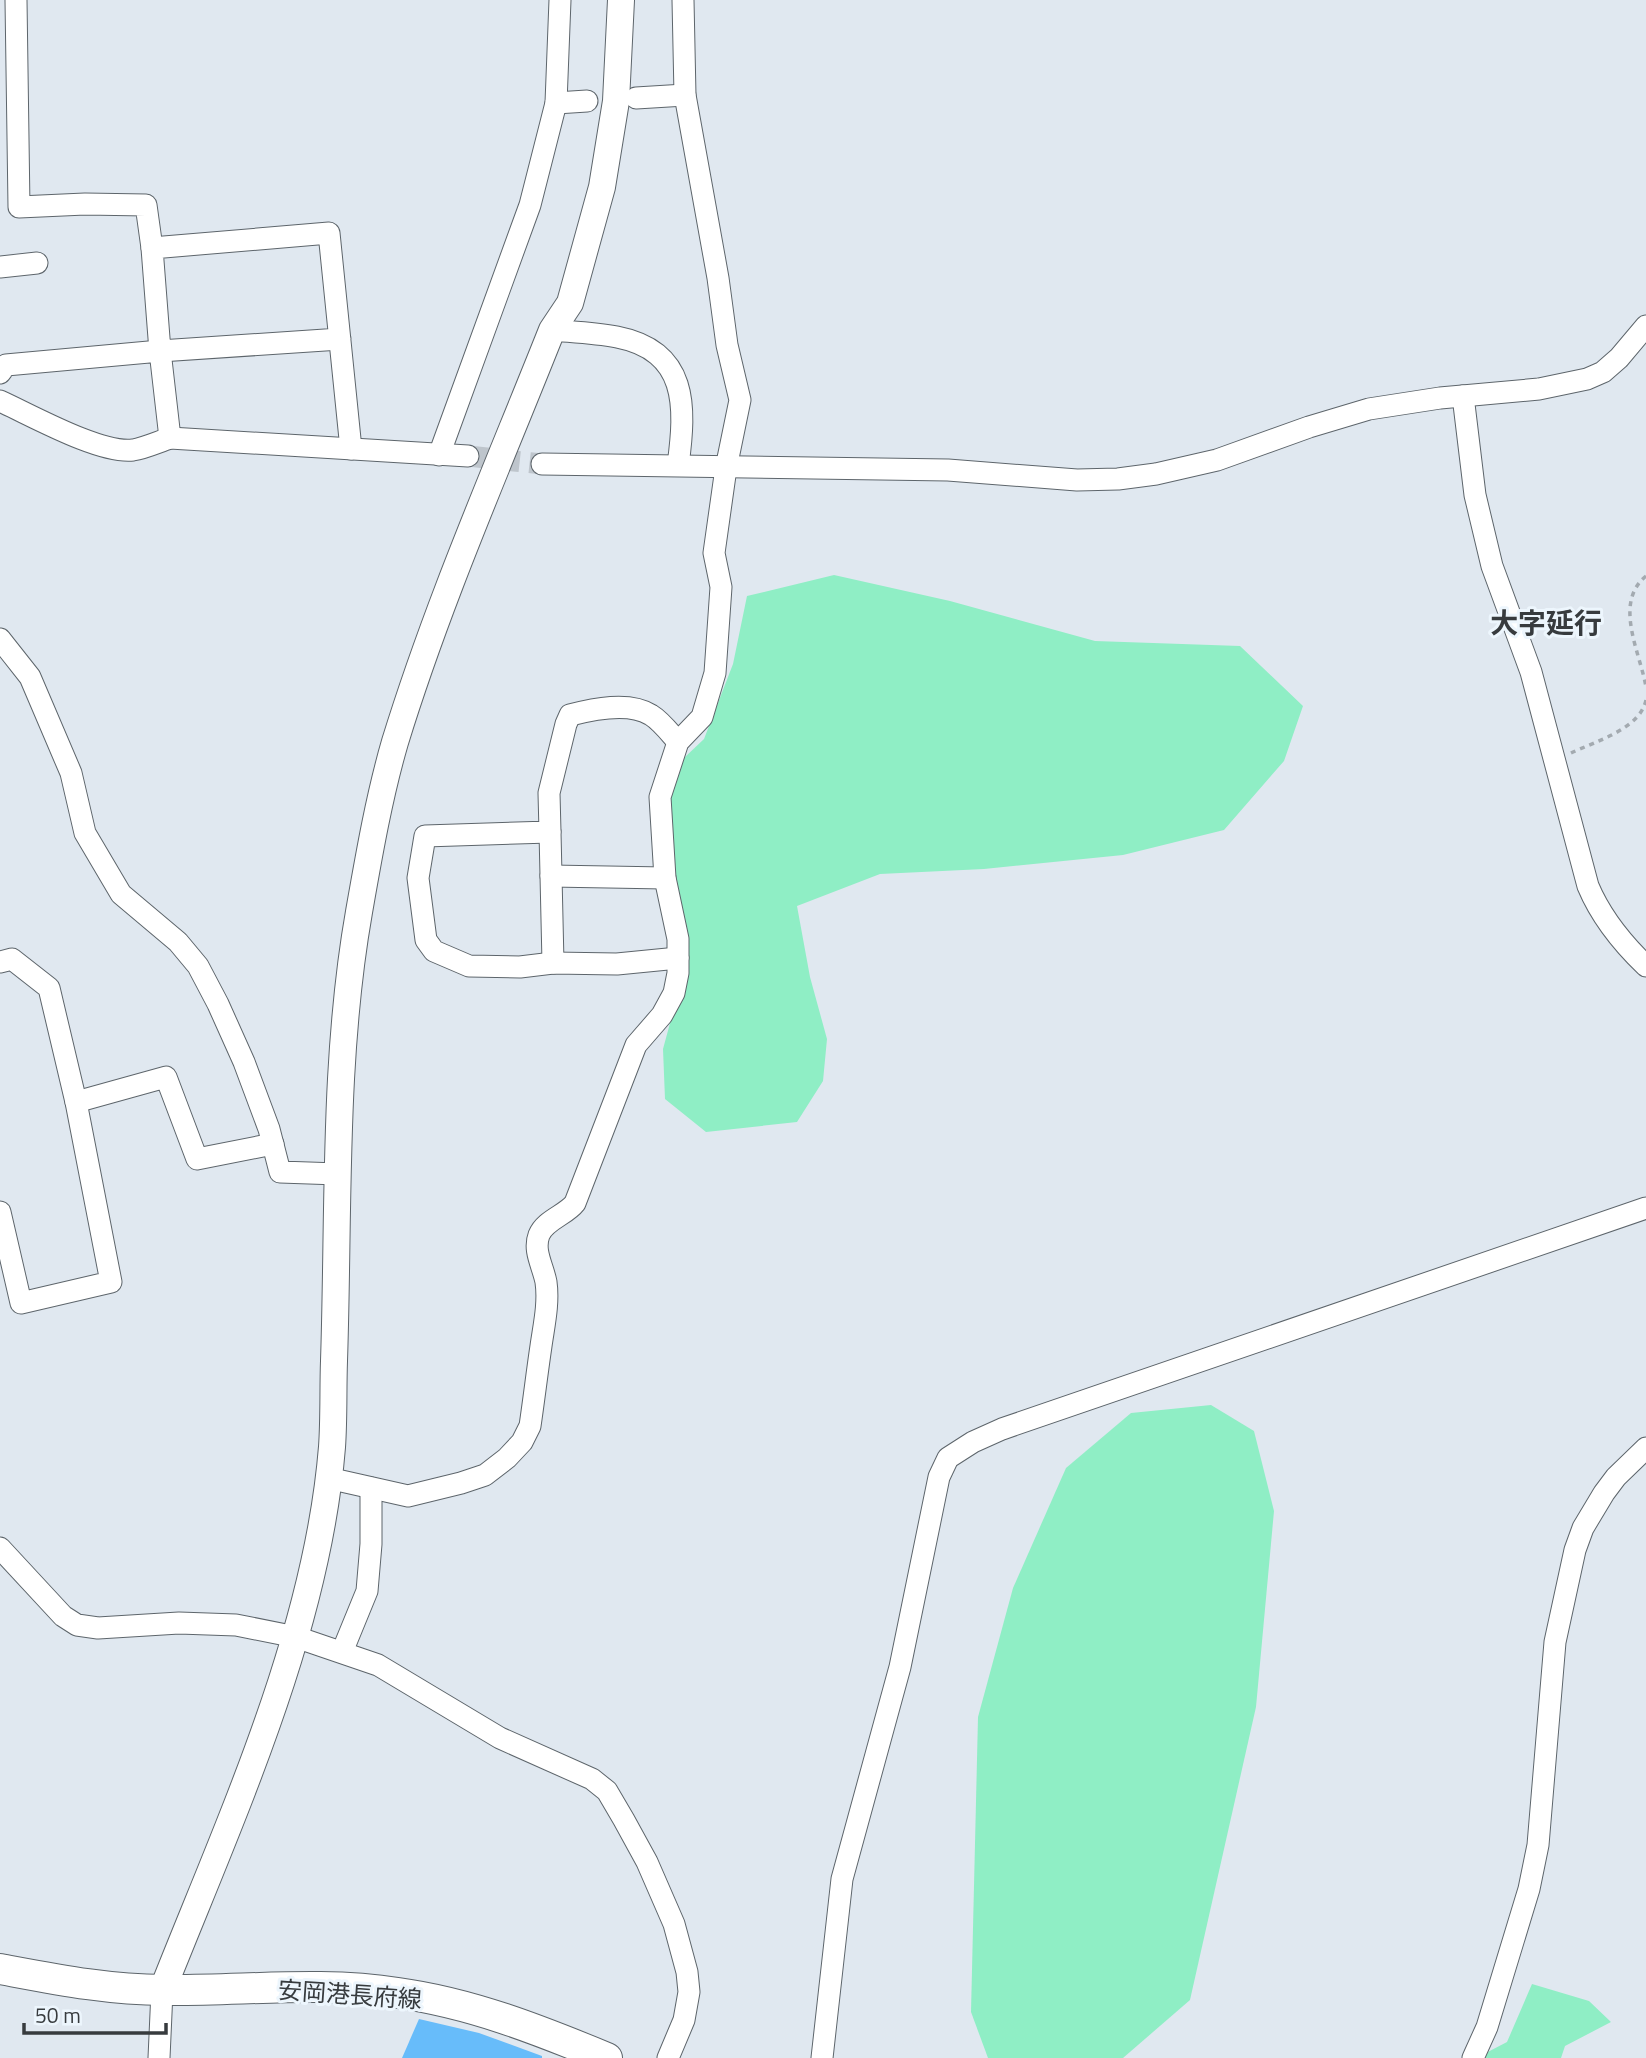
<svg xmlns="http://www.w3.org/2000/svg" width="1646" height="2058" viewBox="0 0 1646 2058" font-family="'Titillium Web','Noto Sans JP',sans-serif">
<rect width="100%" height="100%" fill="#e0e8f0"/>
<g fill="#8feec5">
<polygon points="834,575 950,601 1095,641 1240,646 1303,706 1284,761 1224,830 1123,855 984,869 880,874 797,906 810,977 827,1039 823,1081 797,1122 706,1132 665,1099 663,1049 685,968 667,782 685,757 704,739 733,664 747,596"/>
<polygon points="1211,1405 1254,1431 1274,1511 1256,1707 1190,2000 1123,2058 988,2058 971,2012 978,1717 1013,1588 1066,1468 1131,1413"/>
<polygon points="1532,1984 1589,2001 1611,2022 1565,2046 1561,2058 1481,2058 1482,2055 1507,2042"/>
</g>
<polygon fill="#67bcfa" points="419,2019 479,2033 542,2056 542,2058 402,2058"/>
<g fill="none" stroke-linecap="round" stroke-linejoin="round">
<polyline stroke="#bec5cc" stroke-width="21" stroke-dasharray="21 10" stroke-linecap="butt" points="468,456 542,464"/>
<defs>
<g id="minor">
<polyline points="16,0 19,207 85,204 146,205 152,248"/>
<polyline points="636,98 685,95"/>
<polyline points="556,103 587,101"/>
<polyline points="0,267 37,263"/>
<path d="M 552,330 C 574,332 596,333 617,337 C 688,351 686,406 678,465"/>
<polyline points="340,339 160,351 152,248 329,233 351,449"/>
<polyline points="0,373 6,365 160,351 170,438"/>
<path d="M 1463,396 L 1475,495 L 1492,566 L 1531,672 L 1588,886 C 1601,917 1621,942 1646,966"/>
<path d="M 0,401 C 31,415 100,454 133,450 C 145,448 158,442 170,438 L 468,456"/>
<polyline points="439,455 530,205 556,103 560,0"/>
<polyline points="542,464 948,470 1077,480 1118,479 1156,474 1217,460 1309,427 1369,409 1440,398 1539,389 1587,379 1603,372 1619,358 1646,326"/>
<polyline points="0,639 30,677 71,773 85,833 121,894 178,942 198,966 218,1004 244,1062 269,1129 280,1172 338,1174"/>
<path d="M 678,742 C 670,733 661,721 651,715 C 629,701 593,709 570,715 L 566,724 L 549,793 L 550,832 L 425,836 L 418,878 L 426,940 L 434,951 L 469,966 L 520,967 L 553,963 L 617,964 L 678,958"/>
<polyline points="550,832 553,963"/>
<polyline points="551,876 665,878"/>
<polyline points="0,962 12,959 49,988 76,1102 111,1282 21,1303 0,1212"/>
<polyline points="76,1102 166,1077 197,1159 273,1144"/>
<path d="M 328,1478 L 408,1496 L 461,1483 L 485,1475 L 507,1458 L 522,1442 L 530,1426 C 534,1399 537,1373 541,1346 C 544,1325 549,1303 546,1282 C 543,1266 533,1251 539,1235 C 545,1220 566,1215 575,1203 L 636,1045 L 662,1015 L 674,993 L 678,973 L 678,939 L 665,878 L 660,797 L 678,742 L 702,717 L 715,673 L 721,587 L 714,553 L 726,468 L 740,400 L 727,345 L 718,278 L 685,95 L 683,0"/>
<polyline points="0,1548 63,1616 77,1625 98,1628 179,1623 236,1625 296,1637 378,1665 500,1738 592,1779 607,1791 624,1820 647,1862 674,1924 687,1972 689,1992 684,2020 668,2058"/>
<polyline points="342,1652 367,1591 371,1544 371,1488"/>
<polyline points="159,2058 162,1991"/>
<polyline points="822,2058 842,1879 900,1667 939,1477 948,1458 973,1442 1002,1429 1646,1208"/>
<polyline points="1473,2058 1487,2027 1529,1889 1538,1845 1555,1642 1575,1550 1583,1528 1604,1493 1616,1477 1646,1448"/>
</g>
<path id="tertiary" d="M 162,1991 C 230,1819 317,1633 332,1447 C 334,1419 333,1389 334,1361 C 339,1212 333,1059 359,912 C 369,855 379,797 395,742 C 438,602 498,466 552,330 L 570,303 L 602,187 L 616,101 L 621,0"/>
<path id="secondary" d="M 0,1969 C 54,1979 108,1990 164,1990 C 242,1991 321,1981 398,1993 C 471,2003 539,2030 607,2058"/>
</defs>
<use href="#minor" stroke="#5d656b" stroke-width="23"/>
<use href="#tertiary" stroke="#5d656b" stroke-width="28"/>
<use href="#secondary" stroke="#5d656b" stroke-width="32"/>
<g stroke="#a3aab0" stroke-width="3.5" stroke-dasharray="5 5" stroke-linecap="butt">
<path d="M 1646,576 C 1613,603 1640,652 1646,687"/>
<path d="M 1571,753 C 1596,741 1640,729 1646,700"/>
</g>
<use href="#minor" stroke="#fff" stroke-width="21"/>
<use href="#tertiary" stroke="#fff" stroke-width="26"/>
<use href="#secondary" stroke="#fff" stroke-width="30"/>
</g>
<g text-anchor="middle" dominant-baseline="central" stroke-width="6" stroke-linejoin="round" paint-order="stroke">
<g font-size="24" fill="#373b3e" stroke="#edf6fd">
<text transform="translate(350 1994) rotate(4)">安岡港長府線</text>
</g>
<g font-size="28" font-weight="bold" fill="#373b3e" stroke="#edf6fd">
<text x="1546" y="622">大字延行</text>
</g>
</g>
<path d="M24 2023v10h142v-10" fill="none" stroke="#373b3e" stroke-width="3.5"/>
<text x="35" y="2023" font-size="21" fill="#373b3e" stroke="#edf6fd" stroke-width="5" paint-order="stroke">50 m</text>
</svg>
